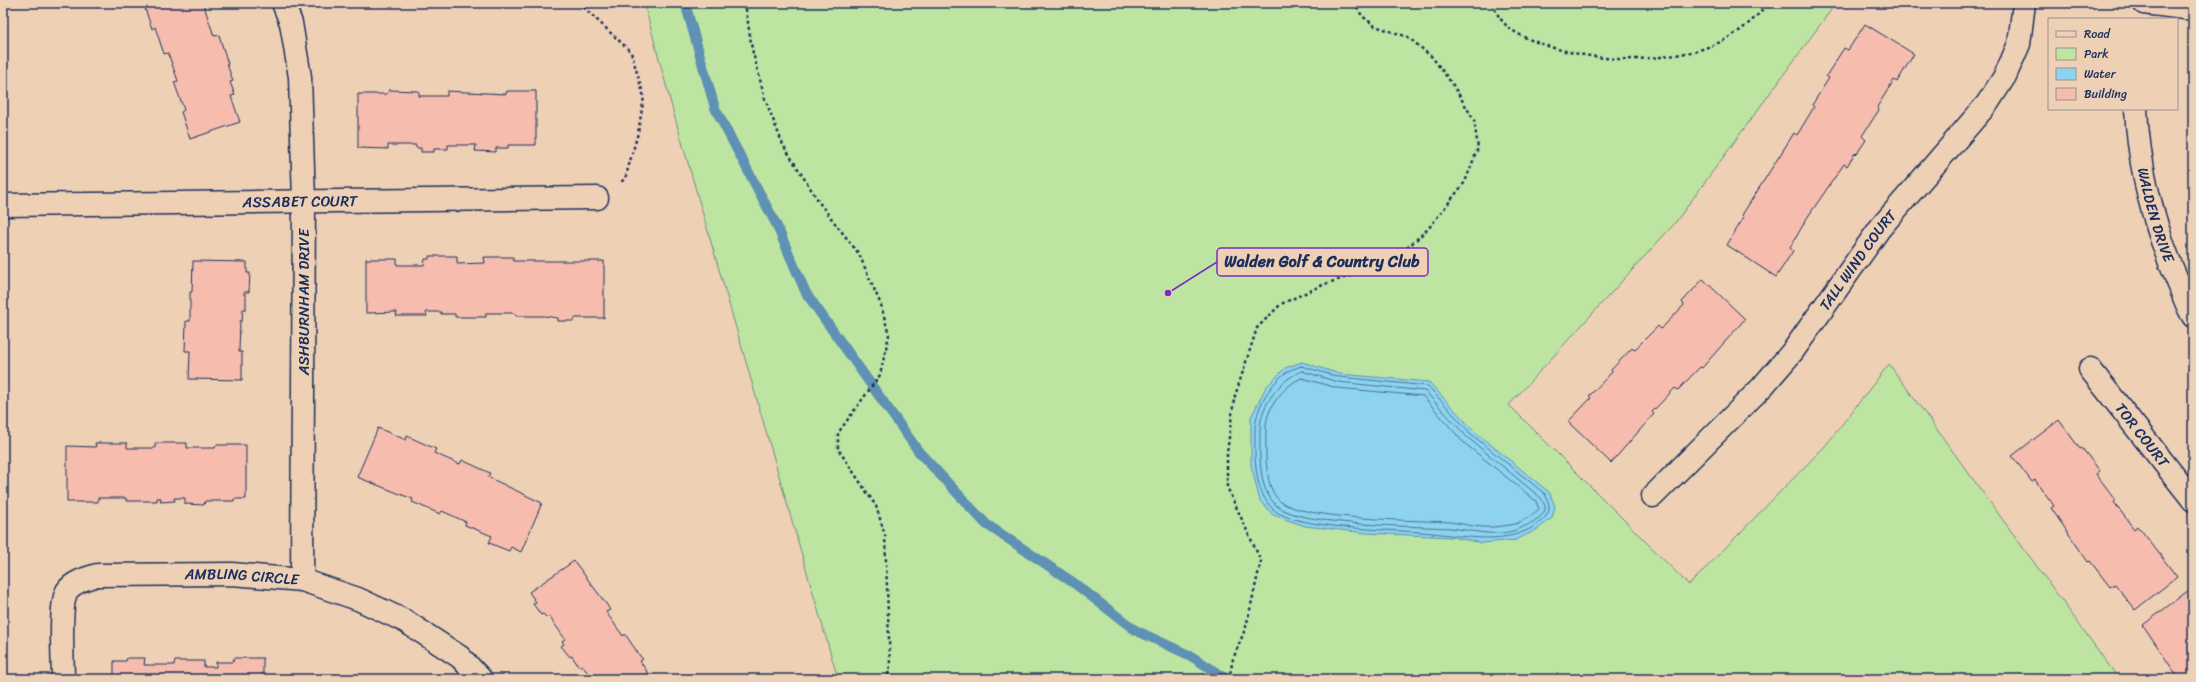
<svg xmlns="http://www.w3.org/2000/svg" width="2196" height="682" viewBox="0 0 2196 682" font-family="Sriracha,sans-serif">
<rect width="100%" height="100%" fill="#eed1b5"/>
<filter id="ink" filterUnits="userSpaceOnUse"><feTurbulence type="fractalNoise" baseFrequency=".025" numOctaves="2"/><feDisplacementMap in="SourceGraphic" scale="8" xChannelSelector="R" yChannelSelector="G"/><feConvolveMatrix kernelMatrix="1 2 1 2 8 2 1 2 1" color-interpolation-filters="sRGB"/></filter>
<g filter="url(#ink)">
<polygon fill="#bde5a1" stroke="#6c8a80" points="644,3 1836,3 1675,223 1509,405 1689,585 1826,445 1889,364 2119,679 838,679 673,111"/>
<polygon fill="#8dd3ee" stroke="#5f91b4" points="1302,362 1340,374 1429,382 1474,431 1549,492 1555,506 1552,518 1538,529 1516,540 1482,543 1451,537 1366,533 1305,526 1273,515 1260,501 1251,465 1251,417 1266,387 1285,368"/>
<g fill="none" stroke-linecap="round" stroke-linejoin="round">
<g stroke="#497198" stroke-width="1">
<path d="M 1301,366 L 1339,377 L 1428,386 L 1471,434 L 1545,494 C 1551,507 1551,513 1540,522 C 1508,549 1457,534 1420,532 C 1391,530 1293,528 1274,510 C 1253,491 1255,457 1255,431 C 1255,410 1269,384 1287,372 C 1291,369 1297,368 1301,366 Z"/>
<path d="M 1302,371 L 1338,382 L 1425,391 L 1467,437 L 1541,498 C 1543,502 1547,507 1544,512 C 1540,520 1522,528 1513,531 C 1492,537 1472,530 1450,528 C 1416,526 1300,526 1277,506 C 1257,489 1260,453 1260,429 C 1260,406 1280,379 1302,371 Z"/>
<path d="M 1302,378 L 1337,388 L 1423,396 L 1463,442 L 1536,501 L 1539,509 C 1531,516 1520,524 1510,525 C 1501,526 1491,528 1483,527 C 1472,527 1461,523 1450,522 C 1415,520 1306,520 1281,502 C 1263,489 1266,447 1266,427 C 1266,408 1285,384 1302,378 Z"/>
</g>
<polyline stroke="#5f91b4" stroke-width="10" points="685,3 715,108 776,224 806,293 919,452 986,524 1074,583 1135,630 1191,656 1227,679"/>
</g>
<g fill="#f6bcae" stroke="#1b2f5e">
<polygon points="143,3 203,3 214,36 219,35 228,64 227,64 233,81 230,82 235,95 231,96 240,122 190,139 181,112 184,110 174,82 178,81 168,53 164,54 155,27 152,29"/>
<polygon points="1865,24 1914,54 1897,82 1894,80 1877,107 1879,110 1862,136 1866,140 1858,152 1856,154 1855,153 1847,166 1844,164 1807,218 1790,248 1793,251 1776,277 1727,245 1744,217 1742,215 1794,133 1797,135 1814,107 1812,105 1829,78 1826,76 1844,48 1848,50"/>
<polygon points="389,90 419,91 419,96 447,96 447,91 506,94 507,91 536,91 536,145 508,145 508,148 496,148 496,152 475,151 476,145 448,145 448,149 434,149 434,152 421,152 421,148 416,148 416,145 388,145 388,149 358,148 358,94 387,94"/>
<polygon points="429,256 457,256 457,264 485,263 484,257 513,257 513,261 604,261 604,318 575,318 574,321 558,321 558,318 544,316 516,316 514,313 486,313 486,317 455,317 455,314 441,314 441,312 426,312 427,316 396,316 397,312 366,313 366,259 397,259 397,265 424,265 425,259 429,259"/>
<polygon points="193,261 247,262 247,273 250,273 249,292 244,292 244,295 246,295 246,309 243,309 242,321 240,321 239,352 242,352 242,380 189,379 190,351 185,351 186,321 190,321 190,292 192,292"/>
<polygon points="1703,279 1745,319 1702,368 1700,367 1678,390 1675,388 1652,412 1654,414 1611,463 1568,422 1591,398 1589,396 1612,372 1611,370 1632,348 1634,350 1658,326 1661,329 1684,305 1682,302"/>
<polygon points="2059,420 2080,449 2082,448 2100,471 2096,474 2116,500 2114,502 2122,513 2134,529 2138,526 2177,577 2135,610 2115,584 2110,587 2090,561 2088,562 2086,559 2051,508 2054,506 2052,503 2035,480 2032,482 2012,456"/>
<polygon points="378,428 406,440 407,436 436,449 434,453 457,463 460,464 462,460 490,473 488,477 542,503 521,552 511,547 509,551 489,543 492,536 465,525 466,522 442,511 440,514 412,502 413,499 410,498 357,477"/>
<polygon points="95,443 127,443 127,448 155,448 155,443 187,443 187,448 215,448 216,445 246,445 246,499 234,499 234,501 205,501 204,505 185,504 185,498 174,498 175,501 160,502 161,498 157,498 157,501 126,501 126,498 98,498 98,502 67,502 67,446 96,447"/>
<polygon points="574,561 607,605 610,610 606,612 623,636 625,634 640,656 643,659 640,661 652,679 592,679 582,665 579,667 572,656 570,657 561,646 564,644 562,641 565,639 549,616 546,617 543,614 541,615 533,604 536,602 529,592"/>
<polygon points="2189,590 2193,595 2193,679 2179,679 2143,625"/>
<polygon points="127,658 145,658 144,665 174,665 175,661 204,661 204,667 216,667 216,662 233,662 234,658 263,658 263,679 114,679 114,661 126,661"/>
</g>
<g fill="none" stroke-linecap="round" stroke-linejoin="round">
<defs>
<g id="minor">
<polyline points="283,3 291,23 300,77 304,200 302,580"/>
<polyline points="2144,3 2193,9"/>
<path id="s1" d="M 2136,109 C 2139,169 2154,227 2178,282 C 2183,293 2186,306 2193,316"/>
<path id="s2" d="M 3,205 L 597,198"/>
<path id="s3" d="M 2090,369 L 2193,500"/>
<path id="s4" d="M 1653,496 L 1762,387 L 1793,351 L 1880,228 L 1987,104 L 2005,76 L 2019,44 L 2024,3"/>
<path id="s5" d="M 63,679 C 63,661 59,604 67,591 C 73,582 87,578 97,575 L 232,574 L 302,580 L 358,599 L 405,621 L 460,657 L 481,679"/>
</g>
</defs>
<use href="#minor" stroke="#1b2f5e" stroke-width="25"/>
<g stroke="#1b2f5e" stroke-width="2.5" stroke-dasharray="3 3" stroke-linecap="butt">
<polyline points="579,3 631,52 644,97 638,133 625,179 619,183"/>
<polyline points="745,3 752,49 765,99 783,145 821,205 859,254 881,305 889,335 880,375 838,433 838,449 876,506 885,535 890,666 887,679"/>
<path d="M 1492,3 C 1496,13 1501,21 1509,28 C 1535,47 1588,58 1620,59 C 1642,60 1677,56 1699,50 C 1727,42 1750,26 1768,3"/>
<polyline points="1229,679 1233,659 1246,627 1261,561 1227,487 1227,453 1234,399 1257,328 1281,304 1325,284 1369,270 1399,255 1428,229 1465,182 1478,148 1474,120 1453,85 1432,57 1408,37 1375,26 1362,16 1355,3"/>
</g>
<use href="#minor" stroke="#eed1b5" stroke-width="22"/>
</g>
</g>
<g text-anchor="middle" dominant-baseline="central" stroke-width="3" stroke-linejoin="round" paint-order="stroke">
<g font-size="15" fill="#1b2f5e" stroke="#eed1b5">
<text stroke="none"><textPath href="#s2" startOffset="297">ASSABET COURT</textPath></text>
<text stroke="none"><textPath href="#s1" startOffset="108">WALDEN DRIVE</textPath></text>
<text stroke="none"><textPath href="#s4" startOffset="313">TALL WIND COURT</textPath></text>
<text transform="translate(304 302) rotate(-90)">ASHBURNHAM DRIVE</text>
<text stroke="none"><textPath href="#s3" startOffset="84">TOR COURT</textPath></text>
<text stroke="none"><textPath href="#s5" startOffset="268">AMBLING CIRCLE</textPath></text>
</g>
</g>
<path fill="none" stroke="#7b2cbf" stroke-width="1.5" d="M1168 293L1217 262"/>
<circle fill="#7b2cbf" stroke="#eed1b5" stroke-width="1.5" cx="1168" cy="293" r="4"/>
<rect fill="#eed1b5" stroke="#7b2cbf" stroke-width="1.5" x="1217" y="248" width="211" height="28" rx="4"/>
<g font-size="16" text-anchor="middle" font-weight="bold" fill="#1b2f5e">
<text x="1322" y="267">Walden Golf &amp; Country Club</text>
</g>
<rect width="2196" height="682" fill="none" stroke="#eed1b5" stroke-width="16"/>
<rect x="8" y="8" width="2180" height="666" fill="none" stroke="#1b2f5e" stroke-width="1.5" filter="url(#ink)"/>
<rect x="2048" y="18" width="130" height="92" fill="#eed1b5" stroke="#9a9092"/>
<rect x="2056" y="31" width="20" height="6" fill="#eed1b5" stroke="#9a9092"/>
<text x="2084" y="38" font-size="12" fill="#1b2f5e">Road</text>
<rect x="2056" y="48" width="20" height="12" fill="#bde5a1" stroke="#9a9092"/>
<text x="2084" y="58" font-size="12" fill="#1b2f5e">Park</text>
<rect x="2056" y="68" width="20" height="12" fill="#8dd3ee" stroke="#9a9092"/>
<text x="2084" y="78" font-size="12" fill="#1b2f5e">Water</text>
<rect x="2056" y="88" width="20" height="12" fill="#f6bcae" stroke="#9a9092"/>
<text x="2084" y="98" font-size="12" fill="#1b2f5e">Building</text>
</svg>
